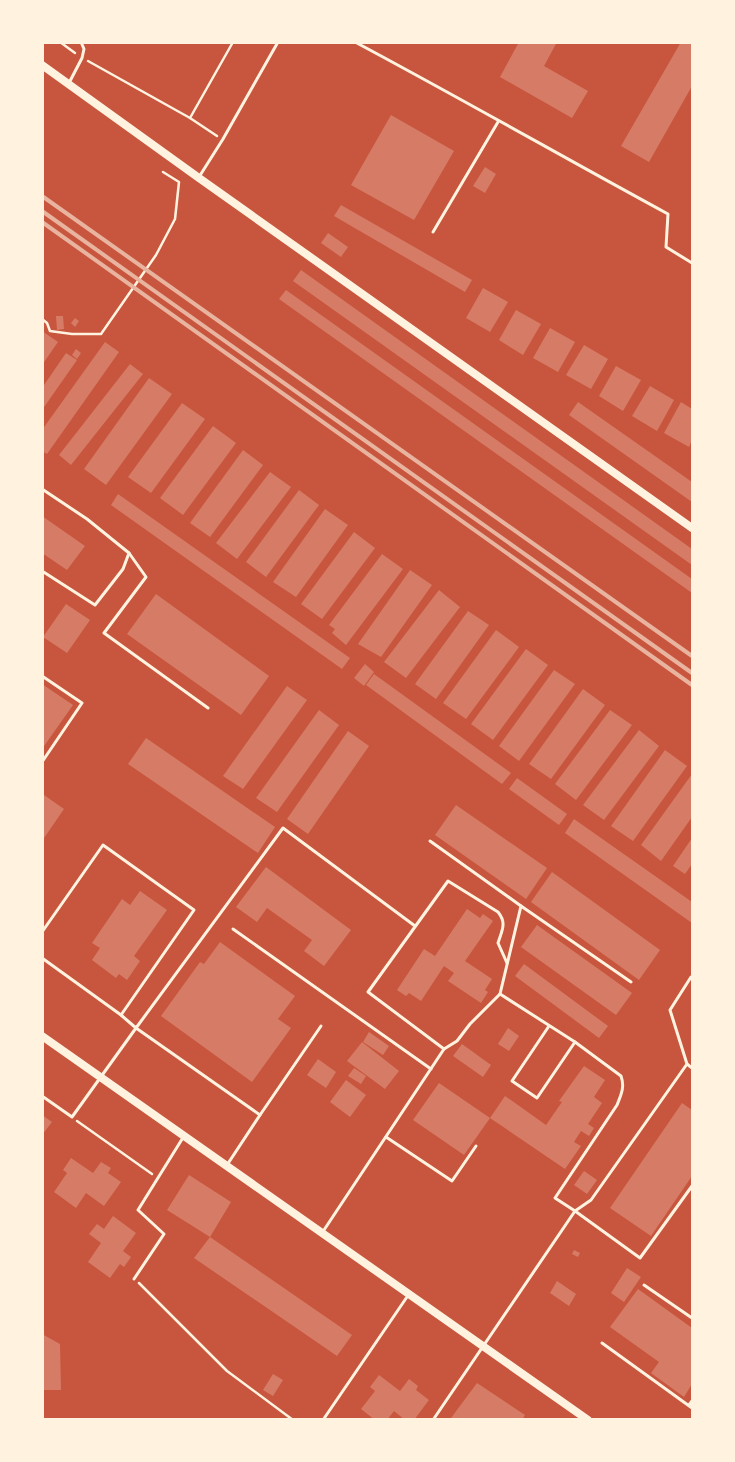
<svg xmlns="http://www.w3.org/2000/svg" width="735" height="1462" viewBox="0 0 735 1462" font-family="'DejaVu Sans',sans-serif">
<rect width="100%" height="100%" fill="#c8553d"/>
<g fill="#d67c66">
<polygon points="519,42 557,42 544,66 588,91 572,118 500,77"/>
<polygon points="681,42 692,42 692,86 649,162 621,146"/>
<polygon points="391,115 454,151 414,220 351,185"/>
<polygon points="485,167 496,174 485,193 473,186"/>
<polygon points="341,205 472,280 465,292 334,216"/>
<polygon points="328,233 348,247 341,257 321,243"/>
<polygon points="301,270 692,549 692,565 293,281"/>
<polygon points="483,288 508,302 490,332 466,318"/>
<polygon points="286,290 692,579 692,593 279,299"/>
<polygon points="516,310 541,324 523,355 499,340"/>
<polygon points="56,316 63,316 64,329 57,330"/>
<polygon points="75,318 79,321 75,327 71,323"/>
<polygon points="550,328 575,342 558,372 533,358"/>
<polygon points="42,331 58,342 42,365"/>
<polygon points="105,342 119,352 47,454 42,451 42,430"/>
<polygon points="584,345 608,359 591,389 566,375"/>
<polygon points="76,349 81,353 77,359 72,355"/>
<polygon points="66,353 77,360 42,410 42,388"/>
<polygon points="130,364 143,374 71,465 59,455"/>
<polygon points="616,366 641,380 623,411 599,396"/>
<polygon points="149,378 172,394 106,485 84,469"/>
<polygon points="650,386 674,400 657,431 632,416"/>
<polygon points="578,402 692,482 692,502 569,415"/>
<polygon points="681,402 692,409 692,440 689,447 664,433"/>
<polygon points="182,403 205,419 151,493 128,477"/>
<polygon points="213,426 236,443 183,515 160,498"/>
<polygon points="243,450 263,465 210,537 190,523"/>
<polygon points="270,472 291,487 237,559 216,543"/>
<polygon points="299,490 319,505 266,577 246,562"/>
<polygon points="118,494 350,658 342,669 111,505"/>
<polygon points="325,509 348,525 296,597 273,582"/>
<polygon points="42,516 85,546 67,570 42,553"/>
<polygon points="354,532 375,548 322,619 301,604"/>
<polygon points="382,554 403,569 346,645 332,633 335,629 329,625"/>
<polygon points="410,570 432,585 381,657 358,644"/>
<polygon points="439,590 460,607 406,678 384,662"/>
<polygon points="156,594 269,676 241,715 127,634"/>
<polygon points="66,604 90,620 67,653 43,637"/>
<polygon points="468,611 489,625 436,699 415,684"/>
<polygon points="496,630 519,647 466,719 443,703"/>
<polygon points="526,649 548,665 493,740 471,724"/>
<polygon points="365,664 374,672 364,686 354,678"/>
<polygon points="554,670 575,684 519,761 499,746"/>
<polygon points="374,674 511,773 502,784 366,685"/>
<polygon points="42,684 73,705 42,749"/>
<polygon points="287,686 307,700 243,789 223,776"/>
<polygon points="583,689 605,705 551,779 529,764"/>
<polygon points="319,710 339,725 277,812 256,798"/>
<polygon points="610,710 632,725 576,800 555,784"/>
<polygon points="639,730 659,746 604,820 583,805"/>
<polygon points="348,731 369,746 308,834 287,819"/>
<polygon points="146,738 275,827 258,853 128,764"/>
<polygon points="665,750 687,766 633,841 611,826"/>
<polygon points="692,774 692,817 661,861 641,845"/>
<polygon points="517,778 567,814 559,825 509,789"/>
<polygon points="44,795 64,809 42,841 42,797"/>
<polygon points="456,805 547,868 526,899 435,835"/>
<polygon points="574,819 692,902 692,923 565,833"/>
<polygon points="692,838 692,864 685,874 673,866"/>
<polygon points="266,867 351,930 324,966 304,951 312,940 267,908 257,922 236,907"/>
<polygon points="552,872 660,950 639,980 531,902"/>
<polygon points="140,891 167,910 134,956 140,961 127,980 119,974 116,978 92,960 100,948 92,943 122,899 130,905"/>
<polygon points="467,909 480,918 483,914 493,921 465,961 492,979 485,990 488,992 481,1003 448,981 454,973 444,966 421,1001 409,993 406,996 397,990 424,949 435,956"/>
<polygon points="537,925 632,993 616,1015 521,947"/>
<polygon points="220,942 295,996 278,1019 291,1028 252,1082 161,1016 200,962 204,964"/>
<polygon points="524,964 608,1026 599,1038 515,976"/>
<polygon points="508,1028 519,1036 509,1051 498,1044"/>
<polygon points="369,1032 389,1046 383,1055 363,1042"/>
<polygon points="362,1042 399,1071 385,1089 347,1061"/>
<polygon points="462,1044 491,1065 483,1077 453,1056"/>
<polygon points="318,1059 336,1072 326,1088 307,1075"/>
<polygon points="584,1066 605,1080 594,1097 602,1103 588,1124 594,1128 589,1136 581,1131 574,1142 581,1146 565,1169 490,1118 505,1096 546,1125 562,1102 559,1101"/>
<polygon points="354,1068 366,1076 361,1084 348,1076"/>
<polygon points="346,1080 366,1095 350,1117 330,1102"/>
<polygon points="439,1083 490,1118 464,1155 413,1120"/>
<polygon points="682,1103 692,1110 692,1176 651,1236 610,1208"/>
<polygon points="42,1115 52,1122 42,1135"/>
<polygon points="71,1158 93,1173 101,1162 111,1168 108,1173 121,1182 104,1206 86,1193 76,1208 54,1192 67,1173 63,1170"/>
<polygon points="584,1171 597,1180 587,1194 574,1185"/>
<polygon points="189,1175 231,1202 210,1237 167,1210"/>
<polygon points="113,1216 136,1233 123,1251 131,1257 124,1267 120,1264 110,1278 88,1262 101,1243 89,1234 97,1224 104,1229"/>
<polygon points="210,1237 352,1335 337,1356 194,1258"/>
<polygon points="574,1250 580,1253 578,1257 572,1254"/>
<polygon points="627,1268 641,1277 624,1302 611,1293"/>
<polygon points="557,1281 576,1294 569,1306 550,1293"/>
<polygon points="638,1289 692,1328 692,1384 684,1397 651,1373 659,1362 610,1327"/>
<polygon points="42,1334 60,1344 61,1390 42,1390"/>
<polygon points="273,1374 283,1380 273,1396 263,1390"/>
<polygon points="379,1375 400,1391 409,1379 418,1386 416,1390 429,1400 414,1420 405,1420 394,1411 387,1420 375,1420 361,1409 375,1391 370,1387"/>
<polygon points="477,1383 525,1415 522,1420 453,1420 451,1418"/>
</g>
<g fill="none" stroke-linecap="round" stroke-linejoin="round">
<g stroke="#fff3e0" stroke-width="2.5">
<polyline points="60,42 75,53"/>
<polyline points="88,61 190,118"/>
<polyline points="217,136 190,118 233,42"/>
<polyline points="42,319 47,323 50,331 72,334 101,334 156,255 175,219 179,182 163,172"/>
<polyline points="77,1121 152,1174"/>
<polyline points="139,1283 227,1371 293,1420"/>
</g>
<g stroke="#fff3e0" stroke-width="3">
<path d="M 355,42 C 460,98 563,157 668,214 L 666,247 L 692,263"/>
<polyline points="69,83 82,58 84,49 81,42"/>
<polyline points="199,177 223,139 278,42"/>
<polyline points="433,232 498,122"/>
<polyline points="42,489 87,519 129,553 146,577 104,633 208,708"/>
<polyline points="42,571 95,605 123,569 129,553"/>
<polyline points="42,676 82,703 42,762"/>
<polyline points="430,841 521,906"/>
<polyline points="233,929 431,1069"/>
<polyline points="42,932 103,845 194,910 121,1015"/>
<polyline points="42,958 121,1015 136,1028 283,828 415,926"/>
<polyline points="691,977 670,1010 687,1064 591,1200 575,1211 640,1258 692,1186"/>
<polyline points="500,994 521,906 631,982"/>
<path d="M 444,1049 L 368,992 L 448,881 L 498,912 C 507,923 502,930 498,943 L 507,963"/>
<polyline points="687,1064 692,1068"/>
<polyline points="42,1096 72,1117 136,1028 260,1115 227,1165"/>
<polyline points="260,1115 321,1026"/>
<polyline points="386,1137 452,1181 476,1146"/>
<polyline points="322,1233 444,1049 457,1041 470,1024 500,994 575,1042"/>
<polyline points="134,1279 164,1234 138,1210 184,1136"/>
<polyline points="644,1285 692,1318"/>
<polyline points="602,1343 692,1408"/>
<polyline points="689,1405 692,1401"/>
<polyline points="323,1420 409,1294"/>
<path d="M 433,1420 L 575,1211 L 555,1198 L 617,1105 C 621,1095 625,1087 621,1076 L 575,1042 L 537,1098 L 512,1081 L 549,1026"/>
</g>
<g stroke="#fff3e0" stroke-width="8">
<polyline points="42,65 199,178 692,528"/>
<polyline points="42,1036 588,1420"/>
</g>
<g stroke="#e9b49f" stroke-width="4">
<polyline points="42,196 692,656"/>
<polyline points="42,211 692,673"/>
<polyline points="42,222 692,685"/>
</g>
</g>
<rect width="735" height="1462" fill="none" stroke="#fff3e0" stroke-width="88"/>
</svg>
